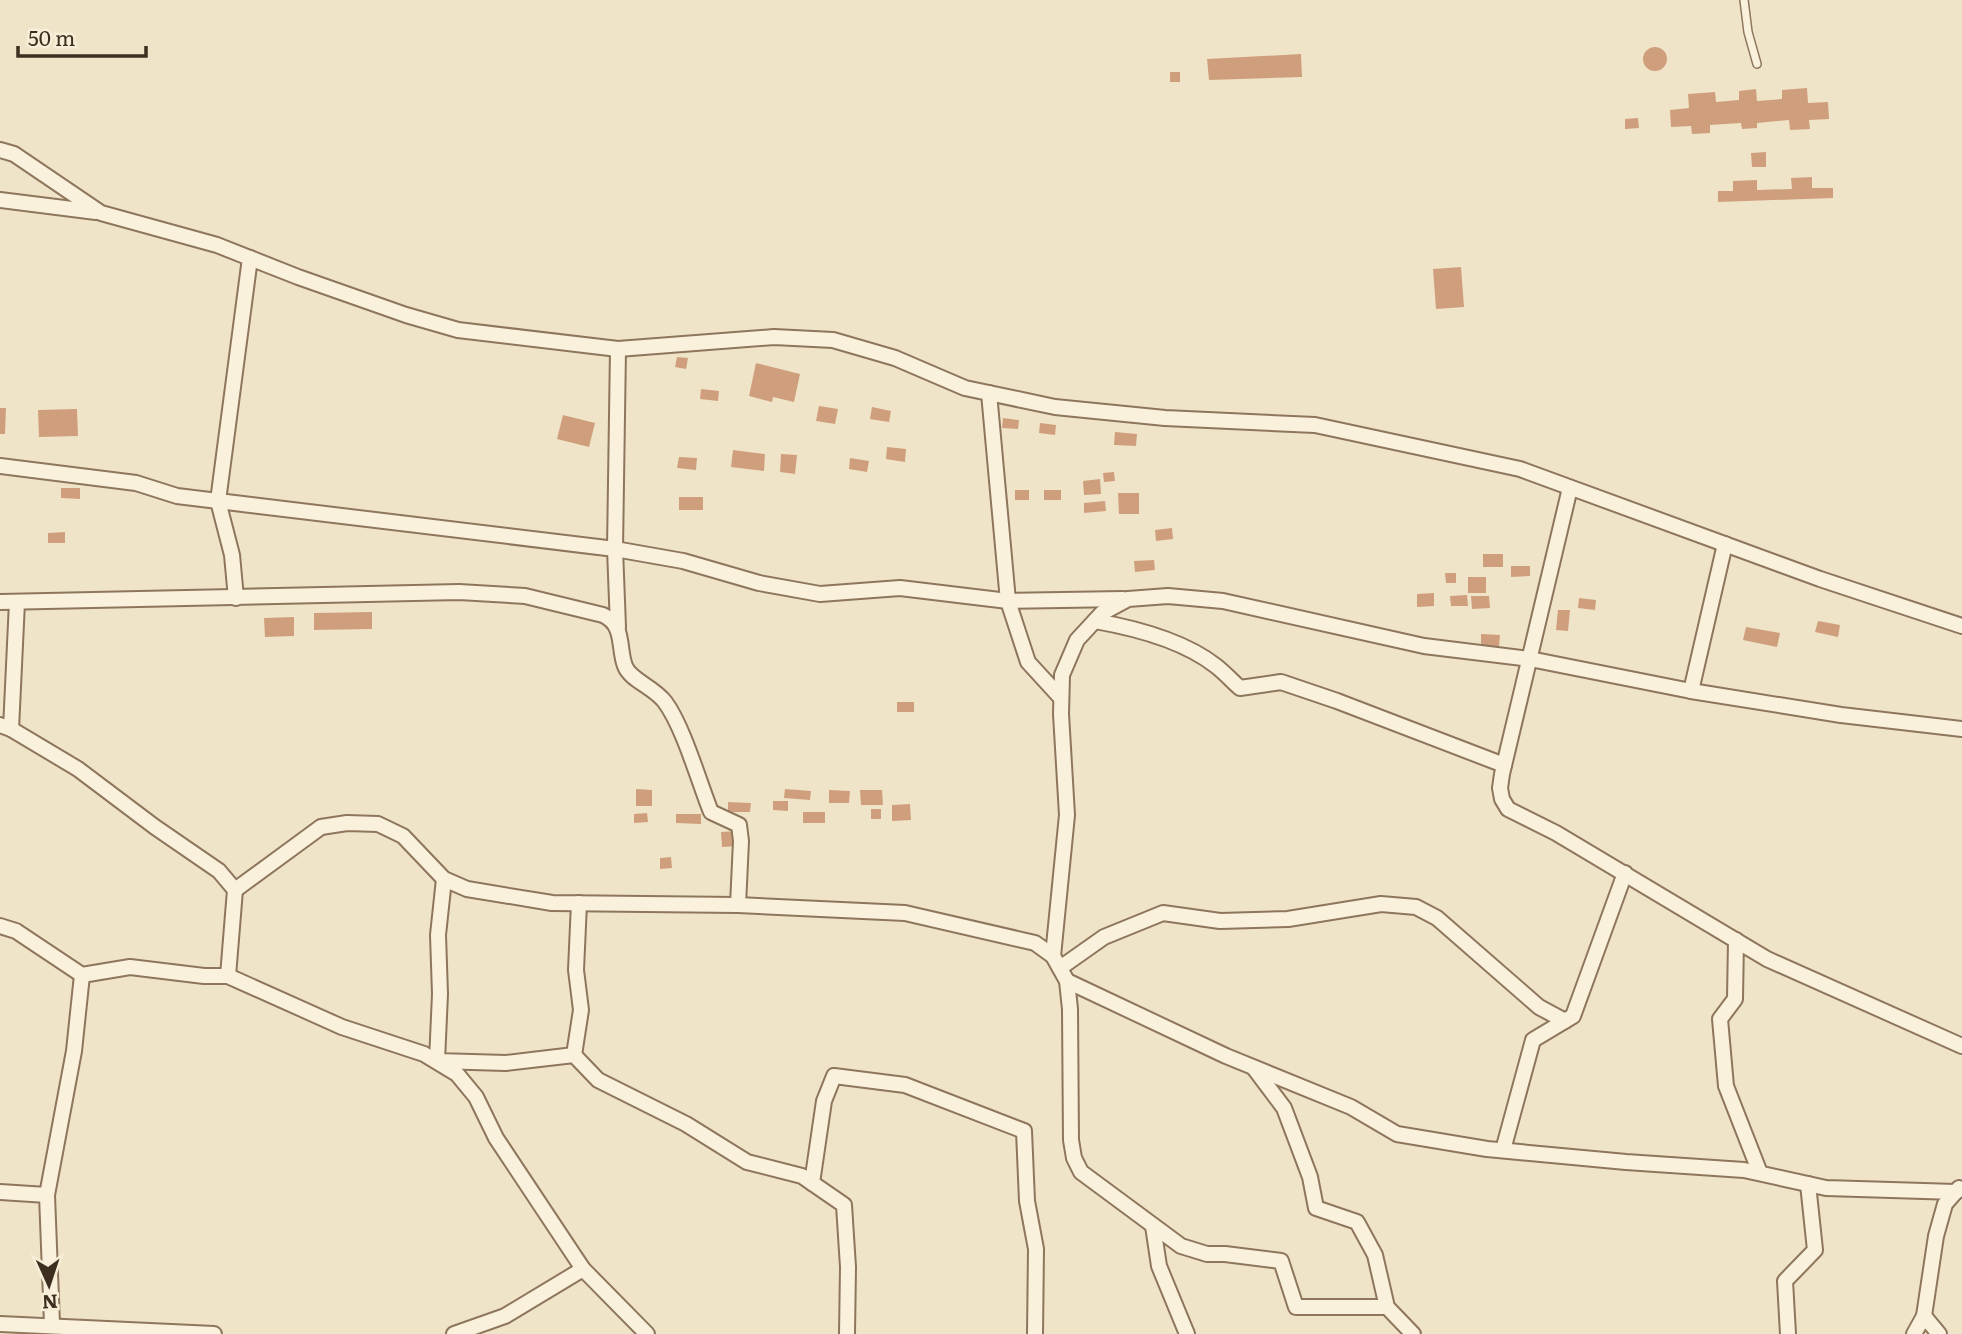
<svg xmlns="http://www.w3.org/2000/svg" width="1962" height="1334" viewBox="0 0 1962 1334" font-family="Literata,serif">
<rect width="100%" height="100%" fill="#f0e4c8"/>
<g fill="#cf9f7d">
<circle cx="1655" cy="59" r="12"/>
<polygon points="1301,54 1302,77 1209,80 1207,59"/>
<rect x="1170" y="72" width="10" height="10"/>
<polygon points="1807,88 1808,103 1828,102 1829,119 1809,120 1810,129 1790,130 1789,120 1757,123 1757,128 1742,129 1741,123 1710,125 1710,133 1692,134 1691,126 1671,127 1670,110 1689,108 1688,94 1715,92 1716,102 1739,100 1739,91 1756,89 1757,101 1782,99 1782,90"/>
<polygon points="1638,118 1639,128 1625,129 1625,119"/>
<polygon points="1766,152 1766,167 1752,167 1751,153"/>
<polygon points="1812,177 1812,188 1833,188 1833,198 1718,202 1718,191 1733,191 1733,181 1757,180 1757,190 1792,189 1791,178"/>
<polygon points="1461,267 1464,307 1436,309 1433,269"/>
<polygon points="677,357 688,358 686,369 675,367"/>
<polygon points="756,363 800,374 794,402 773,397 772,402 749,396"/>
<polygon points="701,389 719,391 718,401 700,399"/>
<polygon points="819,406 838,409 835,424 816,421"/>
<polygon points="872,407 891,411 889,422 870,419"/>
<polygon points="0,408 6,408 5,434 0,434"/>
<polygon points="77,409 78,436 39,437 38,410"/>
<polygon points="563,415 595,423 589,447 557,439"/>
<polygon points="1003,418 1019,420 1018,429 1002,428"/>
<polygon points="1040,423 1056,425 1055,435 1039,433"/>
<polygon points="1115,432 1137,434 1136,446 1114,445"/>
<polygon points="887,447 906,449 905,462 886,459"/>
<polygon points="733,450 765,454 764,471 731,467"/>
<polygon points="781,454 797,455 795,474 780,472"/>
<polygon points="679,457 697,458 696,470 677,468"/>
<polygon points="850,458 869,461 867,472 849,469"/>
<polygon points="1114,472 1115,481 1104,482 1103,473"/>
<polygon points="1100,479 1101,494 1084,495 1083,481"/>
<polygon points="61,488 80,488 80,499 61,498"/>
<rect x="1015" y="490" width="14" height="10"/>
<rect x="1044" y="490" width="17" height="10"/>
<polygon points="1118,493 1139,493 1139,514 1119,514"/>
<rect x="679" y="497" width="24" height="13"/>
<polygon points="1105,501 1106,511 1084,513 1084,503"/>
<polygon points="1172,528 1173,539 1156,541 1155,530"/>
<polygon points="65,532 65,543 48,543 48,533"/>
<rect x="1483" y="554" width="20" height="13"/>
<polygon points="1154,560 1155,570 1135,572 1134,561"/>
<polygon points="1511,566 1530,566 1530,576 1511,577"/>
<polygon points="1445,573 1456,573 1456,583 1446,583"/>
<rect x="1468" y="577" width="18" height="16"/>
<polygon points="1434,593 1434,606 1417,607 1417,594"/>
<polygon points="1467,595 1468,606 1451,606 1450,596"/>
<polygon points="1471,596 1489,596 1490,608 1472,609"/>
<polygon points="1579,598 1596,600 1595,610 1578,608"/>
<polygon points="1558,610 1570,610 1568,631 1556,630"/>
<polygon points="372,612 372,629 314,630 314,613"/>
<polygon points="294,617 294,636 265,637 264,618"/>
<polygon points="1818,621 1840,625 1838,637 1815,632"/>
<polygon points="1746,627 1780,633 1777,647 1743,640"/>
<polygon points="1481,634 1500,635 1499,647 1481,646"/>
<rect x="897" y="702" width="17" height="10"/>
<polygon points="636,789 652,790 652,806 636,806"/>
<polygon points="785,789 811,791 810,800 784,798"/>
<polygon points="829,790 850,791 849,803 829,803"/>
<polygon points="860,790 882,790 883,805 861,805"/>
<polygon points="773,801 788,801 788,811 773,810"/>
<polygon points="728,802 751,803 750,812 728,812"/>
<polygon points="910,804 911,820 892,821 892,805"/>
<rect x="871" y="809" width="10" height="10"/>
<rect x="803" y="812" width="22" height="11"/>
<polygon points="647,813 648,822 634,823 634,814"/>
<polygon points="676,814 701,814 701,824 676,823"/>
<polygon points="738,831 739,846 722,847 721,832"/>
<polygon points="671,857 672,868 660,869 660,858"/>
</g>
<g fill="none" stroke-linecap="round" stroke-linejoin="round">
<defs>
<polyline id="lane" points="1744,0 1748,32 1757,64"/>
<g id="street">
<polyline points="0,150 14,154 101,213 217,245 298,277 406,315 458,330 618,349 774,337 833,340 895,358 965,388 1055,407 1165,418 1315,425 1520,469 1820,579 1962,626"/>
<polyline points="0,200 96,212"/>
<polyline points="250,258 218,501 615,549 683,561 759,583 820,594 900,588 1008,601 1123,599"/>
<polyline points="618,349 615,549 618,627"/>
<polyline points="989,393 1008,601 1028,662 1061,698"/>
<polyline points="0,466 136,483 177,496 218,501 232,555 236,598"/>
<polyline points="1570,488 1502,774 1500,788 1502,799 1508,809 1556,833 1767,959 1962,1046"/>
<path d="M 0,602 L 459,592 L 525,596 L 603,615 C 625,625 618,648 625,666 C 630,680 654,687 665,702 C 683,726 699,782 711,812 L 739,825 L 741,841 L 738,905"/>
<path d="M 1095,621 C 1135,628 1183,640 1216,666 C 1225,673 1232,681 1240,688 L 1281,682 L 1337,701 L 1504,765"/>
<polyline points="1691,691 1725,544"/>
<polyline points="0,725 11,729 78,769 155,827 219,871 235,890 228,976"/>
<polyline points="11,729 17,602"/>
<polyline points="444,879 438,935 440,994 437,1061 506,1063 574,1055 598,1080 686,1124 747,1162 802,1176 844,1205 848,1267 847,1334"/>
<polyline points="235,890 321,827 347,823 378,824 403,836 444,879 467,889 552,903 738,905 905,913 1035,943 1053,956 1067,981 1070,1009 1071,1140 1074,1158 1081,1172 1181,1246 1207,1254 1225,1254 1281,1261 1296,1307 1387,1307"/>
<polyline points="0,926 16,931 82,975 130,967 204,976 228,976 342,1027 424,1054 457,1074 476,1097 496,1138 583,1269 647,1334"/>
<polyline points="1736,940 1735,999 1720,1019 1726,1086 1760,1173"/>
<polyline points="1053,956 1067,815 1061,714 1062,675 1077,640 1102,613 1128,599 1168,596 1223,601 1424,646 1530,659 1691,691 1841,715 1962,729"/>
<polyline points="1060,968 1104,937 1163,913 1220,921 1288,919 1381,904 1416,907 1437,918 1539,1007 1565,1021"/>
<polyline points="1067,981 1226,1056 1351,1107 1397,1134 1487,1149 1626,1162 1744,1170 1826,1188 1956,1192"/>
<polyline points="574,1055 581,1010 576,970 579,903"/>
<polyline points="1254,1068 1284,1108 1310,1177 1316,1208 1357,1222 1375,1255 1387,1307 1413,1334"/>
<polyline points="1503,1150 1533,1040 1573,1016 1625,873"/>
<polyline points="812,1183 824,1101 834,1076 905,1085 1024,1131 1027,1201 1036,1249 1035,1334"/>
<polyline points="0,1192 47,1195"/>
<polyline points="1153,1226 1159,1266 1187,1334"/>
<polyline points="1924,1316 1939,1334"/>
<polyline points="0,1324 214,1334"/>
<polyline points="52,1324 47,1195 74,1051 82,975"/>
<polyline points="454,1334 505,1316 583,1269"/>
<polyline points="1788,1334 1785,1281 1815,1250 1808,1184"/>
<polyline points="1914,1334 1924,1316 1936,1236 1945,1204 1959,1188"/>
</g>
</defs>
<use href="#lane" stroke="#8d765c" stroke-width="10"/>
<use href="#street" stroke="#8d765c" stroke-width="18"/>
<use href="#lane" stroke="#faf1dc" stroke-width="7"/>
<use href="#street" stroke="#faf1dc" stroke-width="14"/>
</g>
<g transform="translate(49 1285) rotate(177)" stroke="#f7eed8" stroke-width="5" paint-order="stroke">
<path d="M0-5L12 26L0 18L-12 26Z" fill="#3d2e20"/>
<text y="-10" font-size="19" font-weight="bold" text-anchor="middle" fill="#3d2e20">N</text>
</g>
<path d="M18 46v10h128v-10" fill="none" stroke="#3d2e20" stroke-width="3.5"/>
<text x="28" y="46" font-size="21" fill="#3d2e20" stroke="#f7eed8" stroke-width="5" paint-order="stroke">50 m</text>
</svg>
